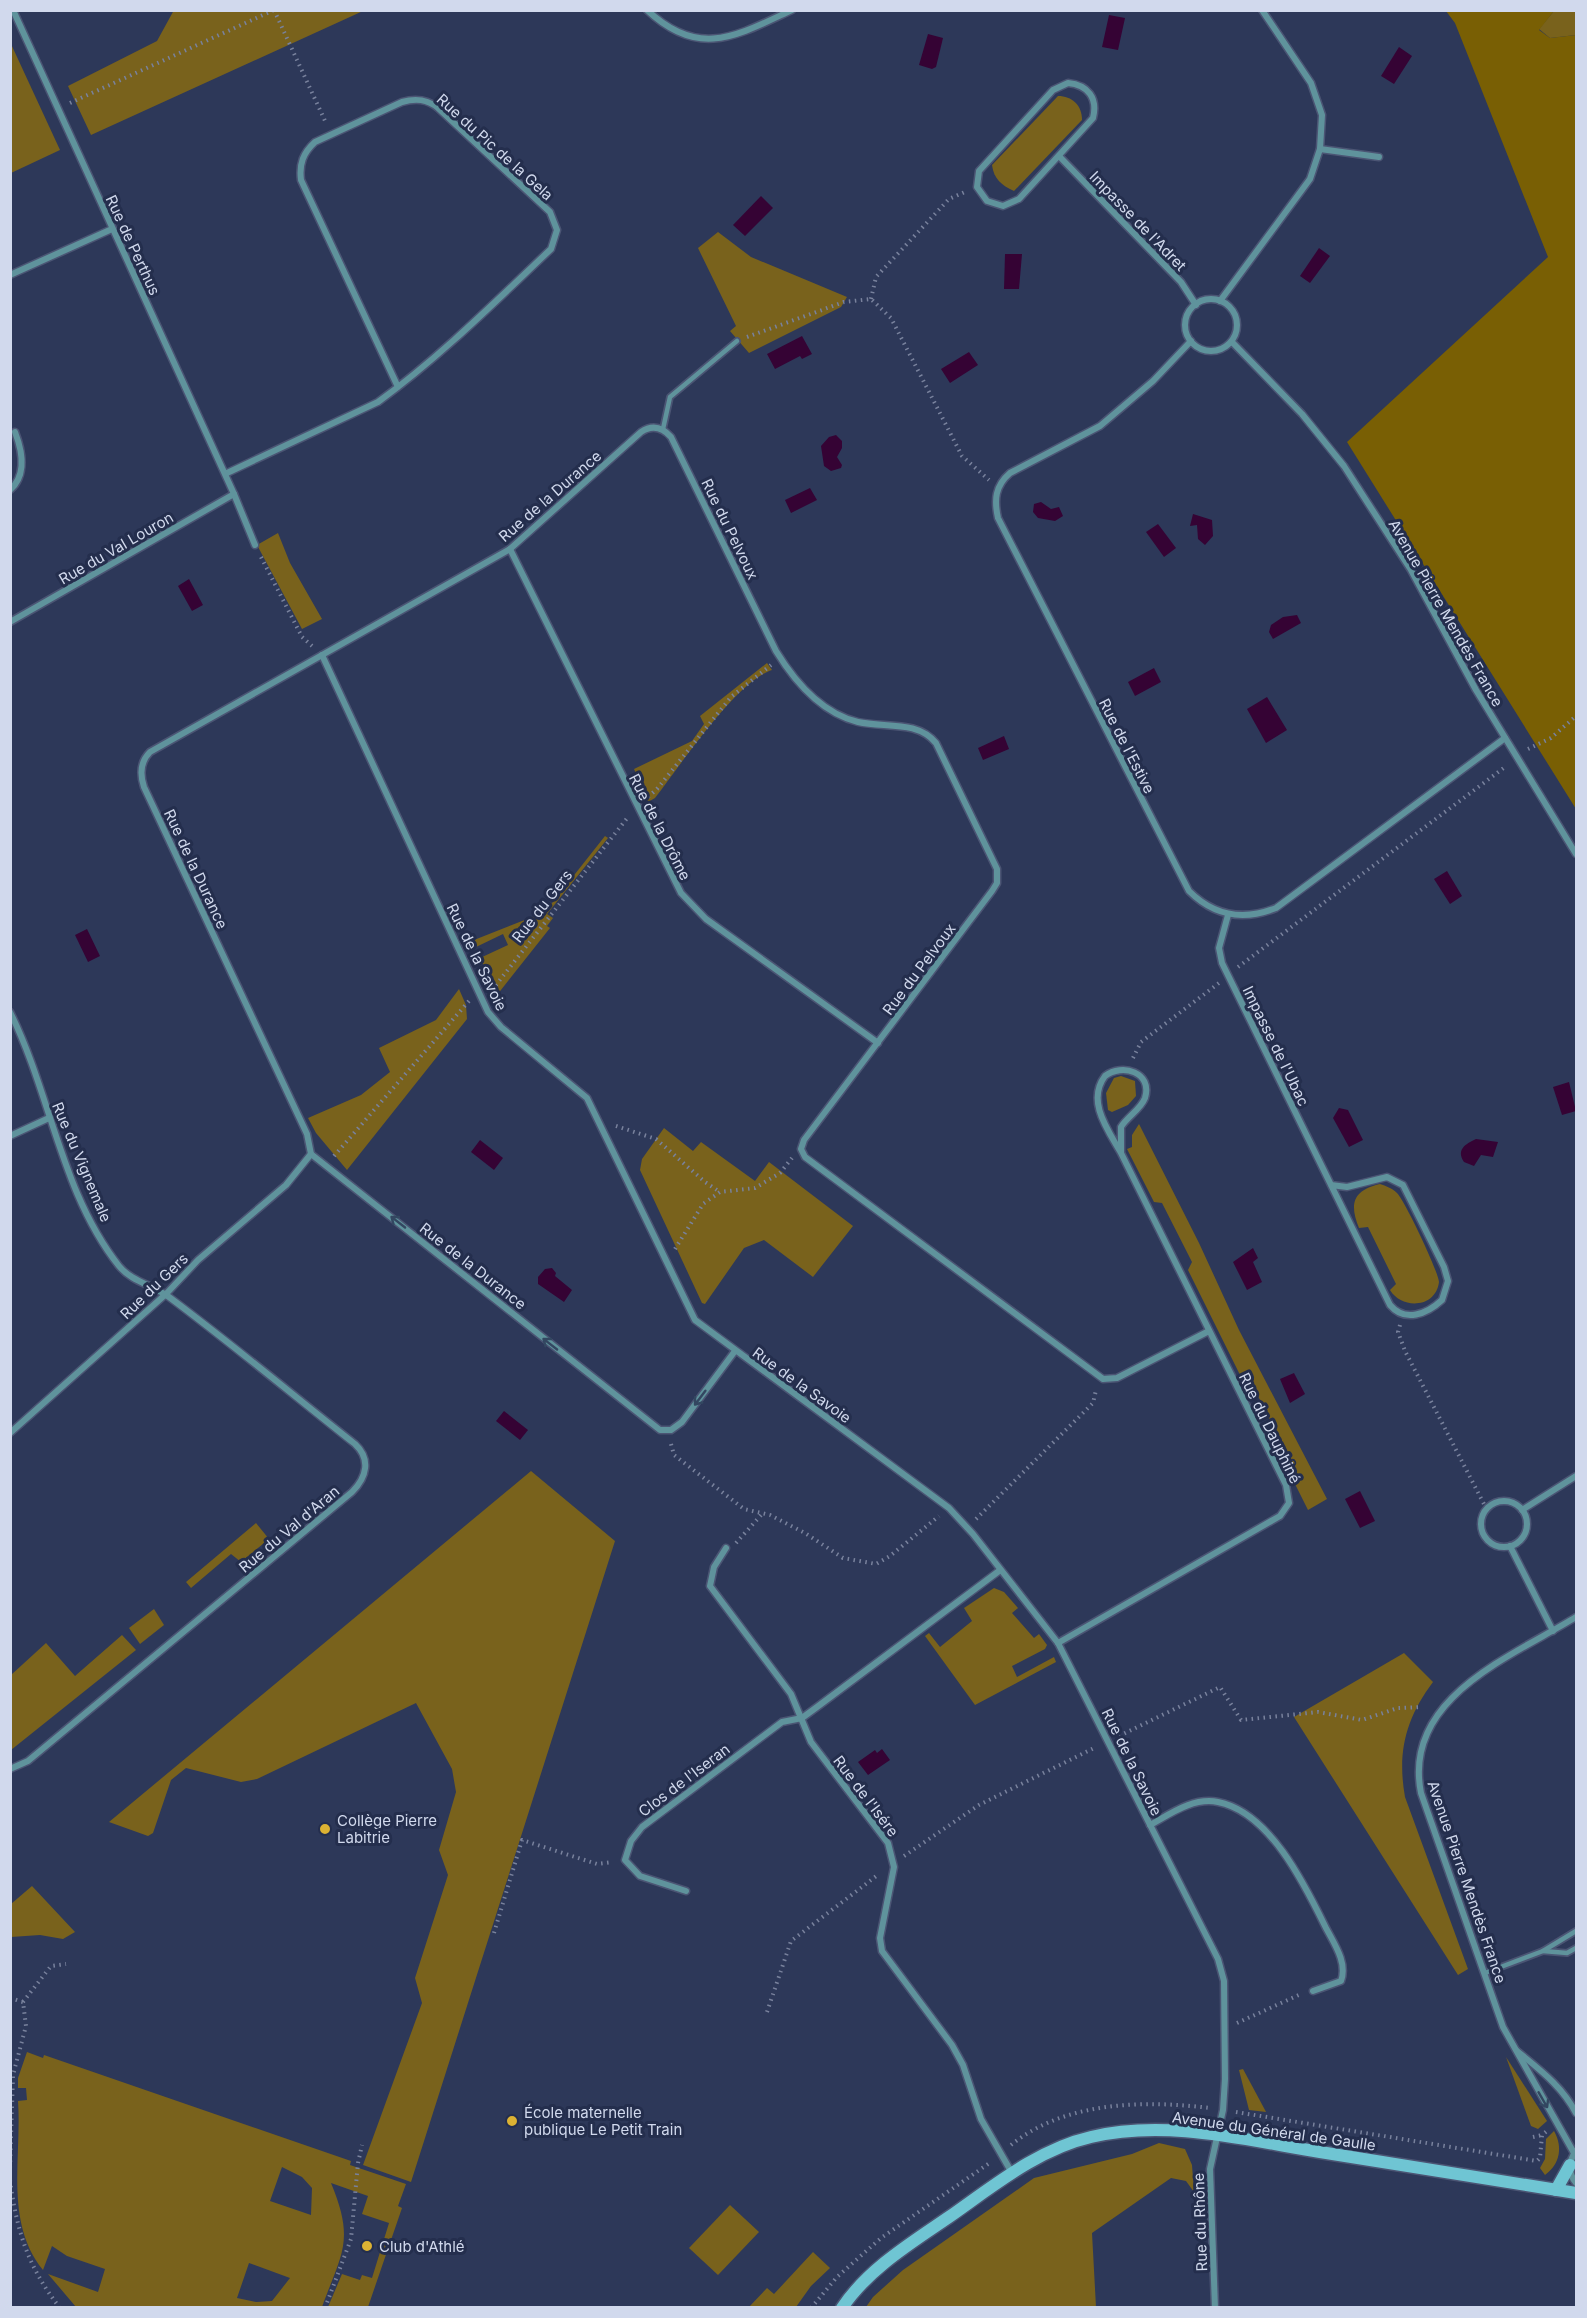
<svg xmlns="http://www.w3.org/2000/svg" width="1587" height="2318" viewBox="0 0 1587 2318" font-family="Inter,sans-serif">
<rect width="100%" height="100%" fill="#2d3859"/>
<g fill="#79621c" fill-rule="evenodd">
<polygon points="174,10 363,10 363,11 91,135 68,86 157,41"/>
<polygon points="1554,11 1576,11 1576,35 1550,38 1539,29"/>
<polygon points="11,44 60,150 11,173 10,173"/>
<path d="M 1058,96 C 1072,96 1082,105 1082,120 L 1014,191 C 1001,185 994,179 992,165 Z"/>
<polygon points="718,232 751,257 847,297 841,307 749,353 730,331 736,326 698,248"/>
<polygon points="278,533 290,563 322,619 302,629 257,545"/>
<path d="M 767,663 L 772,670 C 736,681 680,766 655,798 L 648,802 L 634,769 L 692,741 L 704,724 L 700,716 Z"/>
<polygon points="605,836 608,838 547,914 553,918 547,926 550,928 497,995 480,958 508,945 503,934 476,947 474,940 545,912"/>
<polygon points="459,989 466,1005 467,1019 347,1170 316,1133 308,1118 361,1095 390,1072 379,1048 436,1020"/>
<polygon points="1121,1076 1135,1081 1136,1096 1128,1105 1112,1112 1108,1110 1106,1093 1114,1078"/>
<polygon points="1139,1124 1199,1243 1239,1330 1327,1499 1308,1510 1278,1450 1282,1444 1252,1384 1244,1383 1188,1270 1192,1262 1162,1203 1154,1202 1127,1149 1132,1147 1132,1135"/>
<polygon points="664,1128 693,1151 701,1142 755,1181 769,1162 853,1226 813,1277 764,1240 744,1248 705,1304 702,1303 640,1170 642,1159"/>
<path d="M 1380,1184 C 1386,1186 1392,1188 1397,1193 C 1404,1199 1439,1273 1439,1282 C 1436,1308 1402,1310 1390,1290 L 1396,1284 L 1368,1227 L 1359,1228 C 1349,1204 1353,1190 1380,1184 Z"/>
<polygon points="531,1471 615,1541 411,2182 363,2165 422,2003 415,1978 448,1875 439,1850 456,1792 452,1769 416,1703 257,1779 241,1782 186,1768 171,1780 153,1833 148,1836 109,1822"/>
<polygon points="256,1523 269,1539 241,1562 231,1554 191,1588 186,1582"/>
<polygon points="994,1588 1004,1592 1018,1608 1012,1613 1034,1638 1039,1634 1047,1645 1045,1649 1012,1666 1017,1677 1054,1657 1056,1662 975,1705 925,1636 929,1633 940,1647 972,1621 964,1608"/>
<polygon points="154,1609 164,1625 140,1644 129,1628"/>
<polygon points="122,1635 136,1650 11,1750 11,1675 46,1643 75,1676"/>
<path d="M 1404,1653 L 1433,1682 C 1406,1718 1397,1752 1405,1797 L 1468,1969 L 1458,1975 L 1294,1717 Z"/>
<polygon points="32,1886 75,1932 63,1939 40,1935 11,1937 11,1904"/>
<path d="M 27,2052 L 43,2058 L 44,2055 L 351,2161 L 350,2165 L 406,2184 L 398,2206 L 402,2208 L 368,2307 L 328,2307 L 342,2274 L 360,2280 L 362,2275 L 372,2278 L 389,2223 L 362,2214 L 368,2196 L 331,2183 C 355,2241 342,2252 322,2307 L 76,2307 L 48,2274 L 98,2292 L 105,2269 L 67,2256 L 52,2246 L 43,2270 C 4,2222 22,2157 18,2101 L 27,2100 L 26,2088 L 18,2088 L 18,2078 ZM 282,2167 L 302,2177 L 312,2188 L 311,2215 L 270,2201 ZM 249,2263 L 290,2278 L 272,2301 L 256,2302 L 237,2298 Z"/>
<polygon points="1506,2057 1547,2121 1538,2129 1531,2126"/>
<polygon points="1243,2069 1265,2110 1266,2112 1249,2110 1239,2070"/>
<path d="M 1554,2131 C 1563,2147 1560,2164 1545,2175 L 1540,2168 L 1545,2159 L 1546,2139 Z"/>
<polygon points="1159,2143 1185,2149 1192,2165 1194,2192 1186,2181 1171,2178 1092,2233 1096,2307 866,2307 873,2297 903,2270 1034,2178 1132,2154"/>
<polygon points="730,2205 759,2232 718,2275 689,2248"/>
<polygon points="813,2252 830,2268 811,2286 796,2307 749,2307 767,2288 774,2294"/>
</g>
<polygon fill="#795f04" points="1446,11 1554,11 1539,30 1550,38 1576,35 1576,809 1347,442 1548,257 1455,23"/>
<g fill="#350334">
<polygon points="1109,15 1125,18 1118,50 1102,47"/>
<polygon points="928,34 943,38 936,67 932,69 919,65"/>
<polygon points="1399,47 1412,56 1394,84 1381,76"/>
<polygon points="761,196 773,208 745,236 733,225"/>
<polygon points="1319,248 1330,256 1310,283 1300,276"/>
<polygon points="1005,254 1022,254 1019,289 1004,289"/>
<polygon points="802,336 812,354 802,359 800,356 775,369 767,354"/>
<polygon points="969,352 978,365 950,383 941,369"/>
<polygon points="836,435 842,441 842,448 837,457 842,465 841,468 831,471 824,466 821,446 829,437"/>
<polygon points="810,488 817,500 791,513 785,500"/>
<polygon points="1041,502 1051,509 1059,507 1063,516 1055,521 1038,518 1033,512 1034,504"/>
<polygon points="1193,514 1212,520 1213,536 1205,545 1198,539 1197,525 1190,526"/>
<polygon points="1158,524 1176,548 1164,557 1146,532"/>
<polygon points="189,579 203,605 192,611 178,586"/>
<polygon points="1297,615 1301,623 1273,639 1269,632 1271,625 1283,617"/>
<polygon points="1154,668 1161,682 1135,696 1128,682"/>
<polygon points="1267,697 1287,730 1266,743 1247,709"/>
<polygon points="1004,736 1009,749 983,760 978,748"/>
<polygon points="1447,871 1462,896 1450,904 1434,879"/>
<polygon points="87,929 100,956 88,962 75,935"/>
<polygon points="1569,1082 1576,1111 1562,1115 1553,1087"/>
<polygon points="1339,1108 1348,1110 1363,1140 1349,1147 1333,1118"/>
<path d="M 1476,1139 L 1498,1142 L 1493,1157 L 1481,1155 L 1474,1166 L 1464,1162 C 1456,1150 1465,1144 1476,1139 Z"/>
<polygon points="480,1140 503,1158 494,1170 471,1152"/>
<polygon points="1253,1248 1258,1258 1253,1262 1262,1282 1247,1290 1233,1262"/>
<polygon points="552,1268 556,1273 555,1276 572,1290 564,1302 538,1284 538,1277 545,1269"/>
<polygon points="1294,1373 1305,1394 1290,1403 1280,1379"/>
<polygon points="504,1411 528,1430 520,1440 496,1421"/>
<polygon points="1360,1491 1375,1521 1360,1528 1345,1499"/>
<polygon points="882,1749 890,1760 868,1775 858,1762 875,1750 877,1753"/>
</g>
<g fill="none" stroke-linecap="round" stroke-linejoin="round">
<defs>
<g id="lane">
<polyline points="663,429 670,397 737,341"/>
<polyline points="1543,1951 1567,1953 1576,1948"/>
<polyline points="1485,1973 1543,1951 1576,1931"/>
</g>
<g id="street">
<path d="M 647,10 C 699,59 736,36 792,10"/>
<path d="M 1068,83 C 1088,85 1098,98 1093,118 L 1019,199 L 1003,206 L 987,201 L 977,187 L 979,171 L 1053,90 Z"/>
<polyline points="1320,149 1379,157"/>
<polyline points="1059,156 1181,282 1196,305"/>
<polyline points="10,275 112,229"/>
<circle cx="1211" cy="325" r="26"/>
<polyline points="1220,301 1310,179 1320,149 1322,115 1311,83 1262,10"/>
<path d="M 1191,341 L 1153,381 L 1100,426 L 1010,473 C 995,486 994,500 998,518 L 1189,891 C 1214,916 1243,921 1276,908 L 1505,738"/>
<polyline points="1232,342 1302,414 1344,466 1411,570 1476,690 1576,854"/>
<path d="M 227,473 L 378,402 C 440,357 496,301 551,249 L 557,230 L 550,212 L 438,108 C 427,99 416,98 402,102 L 315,142 C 303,153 299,164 301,180 L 398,387"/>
<path d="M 10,490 C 27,475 22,450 15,432"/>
<polyline points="234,494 255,545"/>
<polyline points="510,549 681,893 706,919 878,1043"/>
<polyline points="10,622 234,494 13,10"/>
<polyline points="322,655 488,1012 501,1027 587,1098 695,1320 949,1508 973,1534 1058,1643 1218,1959 1224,1981 1225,2079 1223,2110 1210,2169 1215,2308"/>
<path d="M 1228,915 L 1219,948 L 1222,963 L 1390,1305 C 1405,1323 1427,1314 1442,1300 L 1448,1281 L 1444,1267 L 1403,1185 L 1387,1177 L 1347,1187 L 1331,1185"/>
<path d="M 10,1012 C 51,1094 61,1193 119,1266 C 132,1282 153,1285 169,1297 C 232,1344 293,1395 355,1444 C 371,1459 367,1477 352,1492 L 28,1761 L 10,1769"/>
<polyline points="10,1136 49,1118"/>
<path d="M 735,1351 L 682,1422 L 671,1430 L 660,1430 L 311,1154 L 307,1134 L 144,787 C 140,775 140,762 150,752 L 510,549 L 641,432 C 653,424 663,428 671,437 L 776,651 C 795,682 821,713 858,722 C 885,728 917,720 936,743 L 997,869 L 997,883 L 992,891 L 804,1140 L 801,1149 L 805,1157 L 1103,1379 L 1117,1378 L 1209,1331"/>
<polyline points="10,1433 166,1294 198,1260 286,1185 311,1154"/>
<circle cx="1504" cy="1524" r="23"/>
<polyline points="1522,1510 1576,1476"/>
<polyline points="1510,1546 1553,1631"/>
<polyline points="726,1548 714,1567 710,1586 791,1694 811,1742 888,1843 894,1867 880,1938 882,1951 952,2045 963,2065 981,2119 1012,2173"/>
<path d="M 1058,1643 L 1280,1516 L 1289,1503 L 1286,1485 L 1121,1153 L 1121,1127 C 1127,1117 1141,1109 1145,1098 C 1153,1072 1122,1063 1105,1076 C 1086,1101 1108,1130 1121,1153"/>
<path d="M 1150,1825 C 1170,1814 1193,1797 1218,1802 C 1269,1812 1304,1883 1325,1926 C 1333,1942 1348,1962 1341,1981 L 1313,1991"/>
<polyline points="686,1891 640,1876 625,1860 631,1841 642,1827 782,1722 802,1718 817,1707 999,1571"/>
<path d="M 1517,2051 C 1540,2070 1562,2086 1576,2113"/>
<path d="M 1576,2151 C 1568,2162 1568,2173 1576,2183"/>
<path d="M 1574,2153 L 1503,2027 L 1421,1793 C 1402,1698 1511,1657 1576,1617"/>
</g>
<g id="secondary">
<polyline points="1556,2190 1570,2165"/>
<path d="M 842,2308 C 868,2269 911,2243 949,2217 C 992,2187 1038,2149 1091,2137 C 1166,2119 1246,2140 1320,2152 C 1406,2166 1491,2180 1576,2193"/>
</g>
</defs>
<use href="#lane" stroke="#4b5574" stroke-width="8"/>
<use href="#street" stroke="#4b5574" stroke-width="9"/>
<use href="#secondary" stroke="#4b5574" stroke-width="15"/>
<g stroke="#79829d" stroke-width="4" stroke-dasharray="1.5 4.5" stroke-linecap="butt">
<polyline points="274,10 326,123"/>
<polyline points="70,103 274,10"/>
<polyline points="871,299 876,277 949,199 967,191"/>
<polyline points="747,337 844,302 871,299 891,318 962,456 989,480"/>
<polyline points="261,557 302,637 312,646"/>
<polyline points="1528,749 1551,738 1576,716"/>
<polyline points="648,797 657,789 731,697 771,665"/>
<polyline points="1238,967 1505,767"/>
<polyline points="492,990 628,817"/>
<polyline points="1133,1058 1141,1042 1219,983"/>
<polyline points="616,1126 656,1139 705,1182 720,1192"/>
<polyline points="334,1156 469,1001"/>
<polyline points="675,1249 703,1204 720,1192 755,1188 780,1173 792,1158"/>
<polyline points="1400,1325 1398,1332 1405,1351 1486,1508"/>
<polyline points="671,1444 674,1455 744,1509 770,1515 805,1533 843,1558 876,1564 890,1556 939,1516"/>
<polyline points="976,1519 1093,1403 1096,1390"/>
<polyline points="736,1543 762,1514"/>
<polyline points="1119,1736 1220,1687 1241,1720 1318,1712 1362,1720 1398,1708 1421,1707"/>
<polyline points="904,1856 979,1805 1096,1747"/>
<polyline points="494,1933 522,1840 597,1864 613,1862"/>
<polyline points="10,1998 23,2002 26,2026 13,2075 10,2169"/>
<polyline points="23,2002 51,1966 66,1964"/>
<polyline points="767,2012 791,1941 879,1874"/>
<polyline points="1237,2023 1301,1994"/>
<polyline points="1236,2112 1537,2161 1540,2158 1542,2135 1548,2130"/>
<polyline points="1533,2137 1542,2135"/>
<path d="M 1011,2145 C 1065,2101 1145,2100 1210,2108"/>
<path d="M 10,2180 C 17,2232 28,2267 60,2308"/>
<polyline points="325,2308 351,2239 358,2163 362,2145"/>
<polyline points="811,2308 837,2277 881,2238 991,2162"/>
</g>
<use href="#lane" stroke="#5f939c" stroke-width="4.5"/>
<use href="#street" stroke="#5f939c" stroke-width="6"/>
<use href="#secondary" stroke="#6fc5d3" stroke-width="12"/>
</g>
<defs><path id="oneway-shaft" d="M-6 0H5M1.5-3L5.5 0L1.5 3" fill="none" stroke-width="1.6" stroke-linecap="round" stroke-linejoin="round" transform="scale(1.5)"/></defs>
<g stroke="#334761">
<use href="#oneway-shaft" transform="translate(398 1222) rotate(-142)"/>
<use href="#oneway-shaft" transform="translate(550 1344) rotate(-142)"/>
<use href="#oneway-shaft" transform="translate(700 1398) rotate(127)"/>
<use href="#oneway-shaft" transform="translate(1543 2100) rotate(60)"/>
</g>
<g fill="#dcb233" stroke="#242e4d" stroke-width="2">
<circle cx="325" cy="1829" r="6"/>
<circle cx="512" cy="2121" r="6"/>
<circle cx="367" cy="2246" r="6"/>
</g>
<g text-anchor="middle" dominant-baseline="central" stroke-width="6" stroke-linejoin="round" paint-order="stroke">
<g font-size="15" fill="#d1d9ed" stroke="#242e4d">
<text transform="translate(495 147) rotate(42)">Rue du Pic de la Gela</text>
<text transform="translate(1138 221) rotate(46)">Impasse de l'Adret</text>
<text transform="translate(133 245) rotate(65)">Rue de Perthus</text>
<text transform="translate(550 496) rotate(-41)">Rue de la Durance</text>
<text transform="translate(730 529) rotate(64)">Rue du Pelvoux</text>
<text transform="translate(116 548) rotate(-30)">Rue du Val Louron</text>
<text transform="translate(1446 613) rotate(60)">Avenue Pierre Mendès France</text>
<text transform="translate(1127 746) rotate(63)">Rue de l'Estive</text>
<text transform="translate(660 827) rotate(63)">Rue de la Drôme</text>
<text transform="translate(196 869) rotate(65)">Rue de la Durance</text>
<text transform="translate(542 906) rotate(-52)">Rue du Gers</text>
<text transform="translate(477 957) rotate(64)">Rue de la Savoie</text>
<text transform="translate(919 969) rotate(-53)">Rue du Pelvoux</text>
<text transform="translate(1276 1046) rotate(64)">Impasse de l'Ubac</text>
<text transform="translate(82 1162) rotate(67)">Rue du Vignemale</text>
<text transform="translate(473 1266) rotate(38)">Rue de la Durance</text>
<text transform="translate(154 1286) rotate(-44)">Rue du Gers</text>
<text transform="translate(802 1385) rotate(36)">Rue de la Savoie</text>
<text transform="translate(1270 1428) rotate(64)">Rue du Dauphiné</text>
<text transform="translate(289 1529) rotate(-40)">Rue du Val d'Aran</text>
<text transform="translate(1132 1762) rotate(64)">Rue de la Savoie</text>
<text transform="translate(684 1780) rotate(-37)">Clos de l'Iseran</text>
<text transform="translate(866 1796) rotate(53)">Rue de l'Isére</text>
<text transform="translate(1467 1882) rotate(71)">Avenue Pierre Mendès France</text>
<text transform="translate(1274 2131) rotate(8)">Avenue du Général de Gaulle</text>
<text transform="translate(1200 2222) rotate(-92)">Rue du Rhône</text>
</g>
<g font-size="15" fill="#d1d9ed" stroke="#242e4d" text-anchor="start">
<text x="337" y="1820">Collège Pierre<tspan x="337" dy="17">Labitrie</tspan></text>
<text x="524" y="2112">École maternelle<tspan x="524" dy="17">publique Le Petit Train</tspan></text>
<text x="379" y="2246">Club d'Athlé</text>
</g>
</g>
<rect width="1587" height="2318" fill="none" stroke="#d1d9ed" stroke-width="24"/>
</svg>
